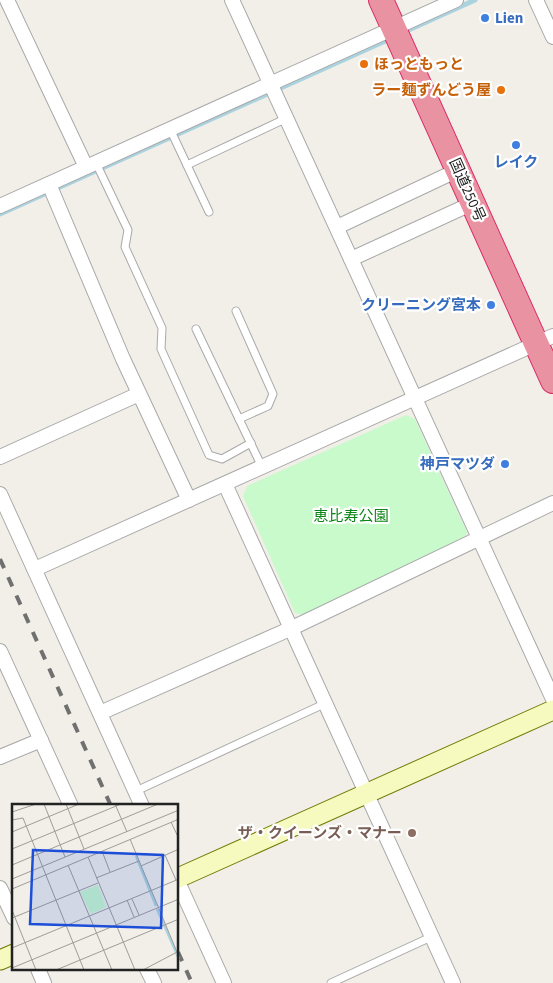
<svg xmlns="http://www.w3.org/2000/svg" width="553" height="983" viewBox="0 0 553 983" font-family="'Source Sans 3','Noto Sans JP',sans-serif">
<rect width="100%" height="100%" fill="#f2efe9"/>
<polygon fill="#c8facc" points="406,415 415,419 467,532 465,540 303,615 295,613 243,496 247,486"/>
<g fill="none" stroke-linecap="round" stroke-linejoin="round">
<g stroke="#aad3df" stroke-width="5">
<polyline points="402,33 475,0"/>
<polyline points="0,214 392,38"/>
</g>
<defs>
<g id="lane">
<polyline points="170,129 209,212"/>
<polyline points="96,163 128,230 125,247 162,328 161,349 209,455 222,459 251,443"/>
<polyline points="187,165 287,118"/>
<polyline points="236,311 273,394 268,406 239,419"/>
<polyline points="196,329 262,467"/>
<polyline points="136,791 324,704"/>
<polyline points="331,983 431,937"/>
</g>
<g id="street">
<polyline points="7,0 86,167"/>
<polyline points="232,0 553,699"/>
<polyline points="536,0 553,37"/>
<polyline points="49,184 123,359 189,500"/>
<polyline points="0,206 456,0"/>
<polyline points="337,227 458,170"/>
<polyline points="351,259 473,203"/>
<polyline points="0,457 139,394"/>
<polyline points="225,484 453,983"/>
<polyline points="0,494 142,806"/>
<polyline points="35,569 553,336"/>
<polyline points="0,651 71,806"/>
<polyline points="100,713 292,628 553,503"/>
<polyline points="0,757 41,740"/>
<polyline points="178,882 224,983"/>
<polyline points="0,888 14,918"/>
<polyline points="38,969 44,983"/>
<polyline points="147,969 154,983"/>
</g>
<g id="secondary">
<polyline points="178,878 553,710"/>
<polyline points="0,960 14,954"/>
</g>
<polyline id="highway" points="381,0 553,381"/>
</defs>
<use href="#lane" stroke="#a9a9a9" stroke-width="9"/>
<use href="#street" stroke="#a9a9a9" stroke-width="16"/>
<use href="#secondary" stroke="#707d05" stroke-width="21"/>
<use href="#highway" stroke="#dc2a67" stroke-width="26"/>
<use href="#lane" stroke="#fff" stroke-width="7"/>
<use href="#street" stroke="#fff" stroke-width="14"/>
<use href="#secondary" stroke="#f7fabf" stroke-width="19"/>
<use href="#highway" stroke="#e892a2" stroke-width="24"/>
<g stroke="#707070" stroke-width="4" stroke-dasharray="10 10" stroke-linecap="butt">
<polyline points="0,559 111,806"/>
<polyline points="178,952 192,983"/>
</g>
</g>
<g fill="#3f7fe0" stroke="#fff" stroke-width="2">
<circle cx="485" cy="18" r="5"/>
<circle cx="516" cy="145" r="5"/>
<circle cx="491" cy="305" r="5"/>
<circle cx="505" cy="464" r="5"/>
</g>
<g fill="#e8710a" stroke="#fff" stroke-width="2">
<circle cx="364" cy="64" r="5"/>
<circle cx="501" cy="90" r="5"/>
</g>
<circle fill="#8d6e63" stroke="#fff" stroke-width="2" cx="412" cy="833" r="5"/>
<g text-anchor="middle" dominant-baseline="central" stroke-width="4.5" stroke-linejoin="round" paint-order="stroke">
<g font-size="15" font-weight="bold" fill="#366cbe" stroke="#fff" text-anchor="end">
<text x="495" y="18" text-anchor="start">Lien</text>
<text x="516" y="162" text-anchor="middle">レイク</text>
<text x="481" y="305">クリーニング宮本</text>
<text x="495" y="464">神戸マツダ</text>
</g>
<g font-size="15" font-weight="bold" fill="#c56008" stroke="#fff" text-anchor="start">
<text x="374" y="64">ほっともっと</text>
<text x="491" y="90" text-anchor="end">ラー麺ずんどう屋</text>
</g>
<g font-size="15" fill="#222" stroke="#fff">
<text transform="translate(467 190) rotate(66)">国道250号</text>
</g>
<g font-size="15" fill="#0c8416" stroke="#fff">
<text x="351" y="516">恵比寿公園</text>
</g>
<g font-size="15" font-weight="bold" fill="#785e54" stroke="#fff" text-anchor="end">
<text x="402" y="833">ザ・クイーンズ・マナー</text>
</g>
</g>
<g transform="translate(12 804)">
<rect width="166" height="166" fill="#f2efe9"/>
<path d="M 86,81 L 94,103 L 79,110 L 68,88 Z" fill="#c8facc"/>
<path fill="none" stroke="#aad3df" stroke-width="2.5" d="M 124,52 L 144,102M 145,105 L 167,155"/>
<path fill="none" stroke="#9f9d99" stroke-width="1" d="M 32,0 L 53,53M 54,0 L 72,45M 103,0 L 115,28M 0,8 L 24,0M 0,16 L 11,14 L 72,166M 159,18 L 167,35M 0,28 L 67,0M 118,35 L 167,153M 0,45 L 109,0M 90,47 L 98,68M 153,51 L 164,76M 76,53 L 123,166M 0,61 L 146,0M 56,61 L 100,166M 129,62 L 167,45M 84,74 L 127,57M 0,75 L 167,6M 0,85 L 167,15M 120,95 L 127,111M 115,96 L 122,113M 0,106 L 24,166M 0,114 L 86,79M 0,144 L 167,75M 0,164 L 167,95M 44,166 L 167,115M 131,166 L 167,147"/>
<path fill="#1d4ed8" fill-opacity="0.15" stroke="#1d4ed8" stroke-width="2.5" d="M 21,46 L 151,51 L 149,124 L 18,120 Z"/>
<rect width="166" height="166" fill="none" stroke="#222" stroke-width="2.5"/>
</g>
</svg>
